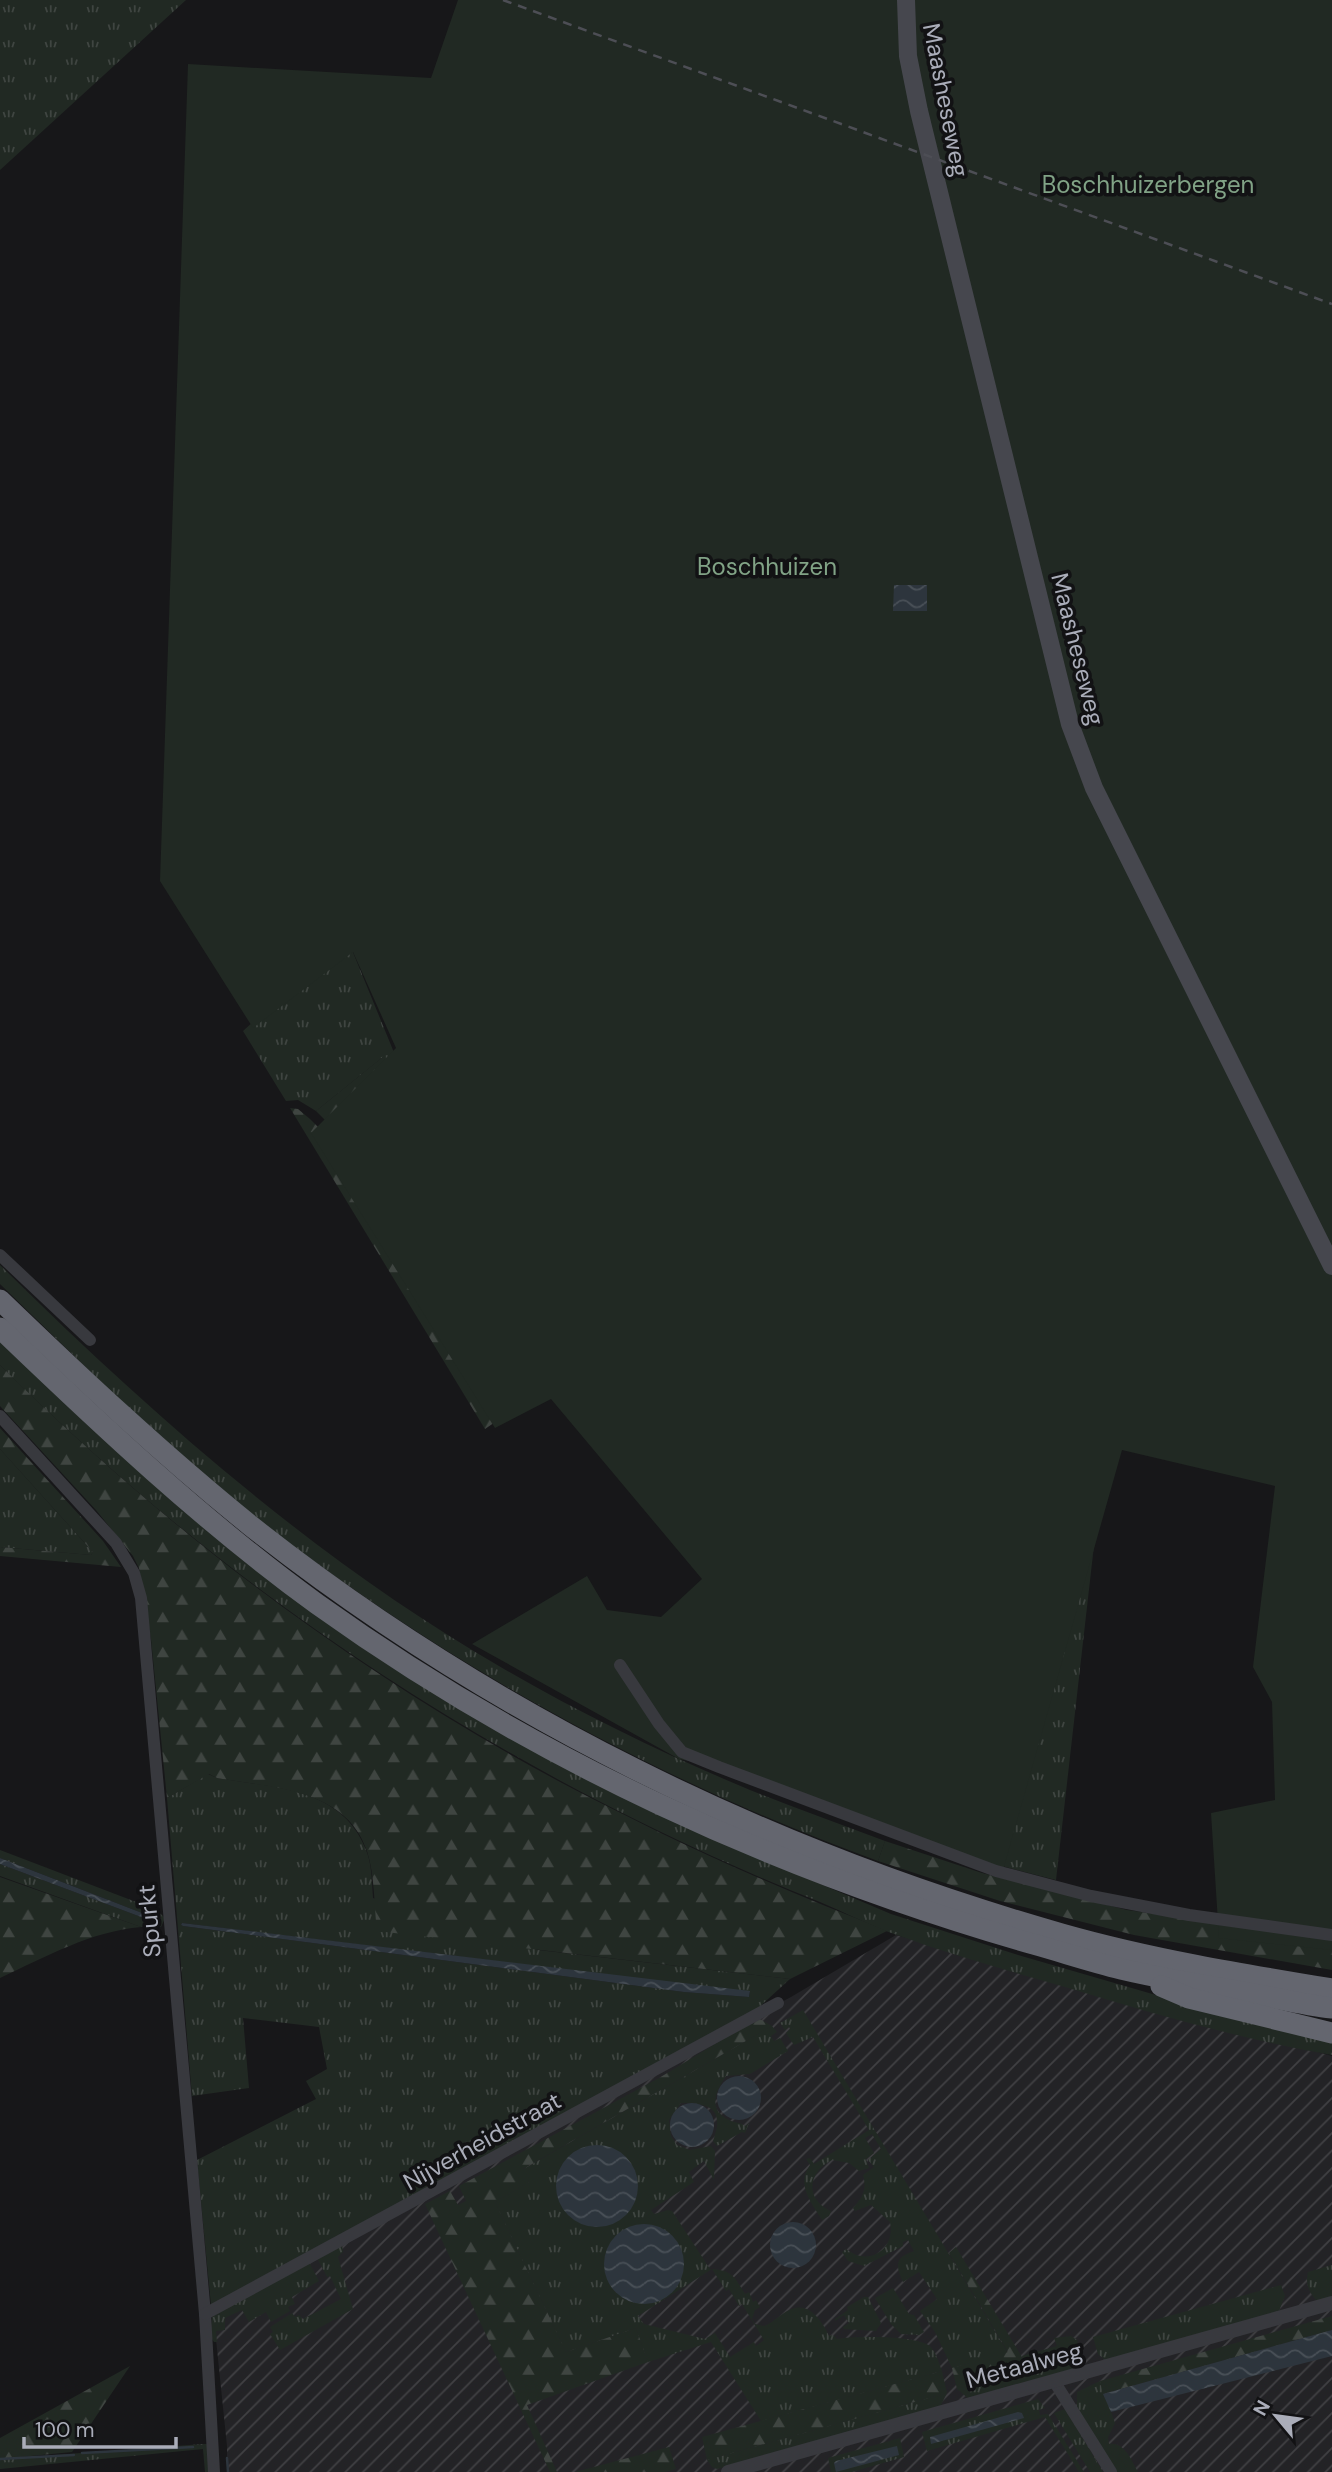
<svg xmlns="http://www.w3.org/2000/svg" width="1332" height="2472" viewBox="0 0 1332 2472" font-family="'DM Sans',sans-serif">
<defs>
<pattern id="industrial-furrows" width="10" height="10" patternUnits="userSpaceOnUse" patternTransform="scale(1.75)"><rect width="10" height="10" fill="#232326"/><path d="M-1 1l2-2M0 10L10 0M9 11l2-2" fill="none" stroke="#404043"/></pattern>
<pattern id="grass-tufts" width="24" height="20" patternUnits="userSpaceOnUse" patternTransform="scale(1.75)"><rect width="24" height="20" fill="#212923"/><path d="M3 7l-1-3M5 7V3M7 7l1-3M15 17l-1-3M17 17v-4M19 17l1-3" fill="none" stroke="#3f4541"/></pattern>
<pattern id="forest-firs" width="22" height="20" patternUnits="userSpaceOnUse" patternTransform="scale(1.75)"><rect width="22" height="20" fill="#212923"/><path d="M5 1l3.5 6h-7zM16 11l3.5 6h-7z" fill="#3f4541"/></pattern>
<pattern id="water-waves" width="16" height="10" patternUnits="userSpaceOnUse" patternTransform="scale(1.75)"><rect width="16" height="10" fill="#2d353d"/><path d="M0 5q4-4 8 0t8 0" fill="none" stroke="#495057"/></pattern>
</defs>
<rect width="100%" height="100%" fill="#171719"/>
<polygon fill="url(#industrial-furrows)" points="896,1935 1332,2056 1332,2472 227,2472 227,2446 213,2310 791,1997"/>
<g fill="url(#grass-tufts)" fill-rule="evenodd">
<polygon points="0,0 186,0 0,170"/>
<polygon points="341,943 350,945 395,1055 387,1074 383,1057 316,1111 298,1100 286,1101 243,1031"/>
<path d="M 0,1265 C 154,1417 317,1561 504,1669 C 583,1715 666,1755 750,1790 C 794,1808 840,1824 885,1841 L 878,1861 C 653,1779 440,1661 251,1514 C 162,1444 82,1363 0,1284 Z"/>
<path d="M 0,1342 L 307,1604 L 724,1843 L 891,1914 L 1018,1955 L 1235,2018 L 1332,2041 L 1332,2055 C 1241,2039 1153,2014 1065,1987 C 1009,1971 952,1955 897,1935 C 871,1926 846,1913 820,1902 C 514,1780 234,1598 0,1365 Z"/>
<polygon points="0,1449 93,1552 91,1555 0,1547"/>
<polygon points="1095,1541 1093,1554 1056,1880 998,1865"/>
<path d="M 208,1774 L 217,1778 C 273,1788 342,1787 366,1850 C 372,1864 372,1883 373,1898 L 538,1950 L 790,1979 L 757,2009 L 211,2305 L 197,2160 L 316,2099 L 306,2081 L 327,2069 L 319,2027 L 243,2018 L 249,2088 L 192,2096 L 167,1798 ZM 182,1923 L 750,1992 L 749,1997 L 684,1992 L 183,1926 L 181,1925 Z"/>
<polygon points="0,1850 157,1910 165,1918 161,1927 141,1927 0,1876 0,1864 157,1923 155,1918 0,1858"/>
<path d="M 803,2010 L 1008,2353 L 952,2368 L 935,2332 L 920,2311 L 937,2299 L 919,2272 L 903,2282 C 895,2265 895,2257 914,2251 L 908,2240 L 903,2242 L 903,2246 L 864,2266 L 848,2261 L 842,2252 L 846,2249 C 868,2267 896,2250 890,2222 L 871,2205 L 855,2211 L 853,2208 C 863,2197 867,2189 863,2175 L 874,2167 L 868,2160 L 881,2149 L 872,2134 L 865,2138 L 874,2153 L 866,2159 L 869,2168 L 859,2171 L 849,2163 L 832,2160 C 808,2172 804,2199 831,2211 L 829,2216 L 822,2220 C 811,2202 796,2185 810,2165 L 806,2159 L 810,2158 L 814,2164 L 869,2130 L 813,2037 L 794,2045 L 786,2033 L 790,2029 L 789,2027 L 785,2030 L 780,2023 Z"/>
<path d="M 772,2026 L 777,2032 L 771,2036 L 774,2041 L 780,2038 L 788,2051 L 750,2074 L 726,2076 C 717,2089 706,2109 729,2120 C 735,2123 740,2122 745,2126 L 749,2123 L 745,2133 L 742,2132 L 717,2146 L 713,2141 C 726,2107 707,2103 681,2103 L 669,2120 L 671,2136 L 677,2145 L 690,2150 L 711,2146 L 715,2151 L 714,2180 L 704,2161 L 689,2172 L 694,2182 L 651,2210 L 654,2214 L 668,2210 L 672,2211 L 710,2269 C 732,2270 734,2276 745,2294 L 749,2292 L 753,2302 L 756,2300 L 760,2307 L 755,2310 L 752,2319 L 755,2324 L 764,2326 C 775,2322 784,2310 795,2308 C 811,2304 823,2323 829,2336 L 833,2335 L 837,2339 C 855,2336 915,2335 930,2346 C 936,2352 939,2363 942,2371 L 761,2421 L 711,2342 L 648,2362 L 636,2328 L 566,2352 L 495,2202 L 529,2182 L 522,2170 ZM 712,2269 L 726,2291 L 729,2289 L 739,2306 L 742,2304 L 764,2340 L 756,2346 L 754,2342 L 730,2357 L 715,2333 L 705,2339 L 644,2324 L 638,2316 Z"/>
<polygon points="342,2245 343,2252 338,2257 353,2309 280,2350 270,2334 273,2332 270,2327 292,2313 295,2317 299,2315 303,2319 341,2299 330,2276 327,2277 317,2258"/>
<polygon points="309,2262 319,2281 292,2297 295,2304 288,2307 290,2311 271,2322 266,2312 249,2322 242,2310 225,2318 225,2330 216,2331 217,2342 214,2342 210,2336 212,2317"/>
<path d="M 1332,2265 L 1332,2297 L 1317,2301 C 1309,2293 1305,2283 1308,2272 Z"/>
<polygon points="1281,2285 1285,2296 1279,2311 1105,2360 1098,2354 1093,2337"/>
<polygon points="893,2288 909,2314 914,2315 924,2332 919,2335 901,2334 891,2324 875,2298"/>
<polygon points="864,2297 868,2297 881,2323 876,2331 844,2329 843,2327 849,2323 844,2315 835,2321 835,2319 848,2310 847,2307"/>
<polygon points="1071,2336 1077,2340 1081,2356 1073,2369 970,2400 957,2389 1029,2369 1022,2356 1057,2346 1054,2338"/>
<path d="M 1100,2381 L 1115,2423 L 1108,2437 L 1109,2444 C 1125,2442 1131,2460 1138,2472 L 1116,2472 L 1077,2408 L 1077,2392 Z"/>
<polygon points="947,2393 939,2409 717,2469 712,2467 707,2460"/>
<polygon points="1038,2399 1045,2408 1039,2410 1040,2415 1048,2414 1084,2472 1079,2472 1045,2417 927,2451 922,2432"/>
<polygon points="1065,2409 1103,2472 1090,2472 1054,2413"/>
<polygon points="900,2438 904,2457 852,2472 831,2472 828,2458"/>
<polygon points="203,2444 209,2444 211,2472 205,2472 203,2449 0,2469 0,2459"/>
</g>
<g fill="url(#forest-firs)">
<polygon points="384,1056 386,1064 342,1137 316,1111"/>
<polygon points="290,1108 298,1109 310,1119 357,1166 547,1386 485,1429"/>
<path d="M 0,1365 C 166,1530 356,1673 562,1783 C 627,1817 692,1849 759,1878 C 801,1897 844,1913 887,1931 L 790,1979 L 377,1931 C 374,1906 375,1876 367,1851 C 346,1788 271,1788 217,1778 L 209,1774 L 167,1798 L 151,1639 L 139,1568 L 133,1556 L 96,1510 L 0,1406 Z"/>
<polygon points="0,1428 103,1541 121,1567 0,1556 0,1547 91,1555 93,1552 0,1449"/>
<polygon points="885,1841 982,1873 1127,1910 1332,1939 1332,1970 1134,1935 1000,1901 878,1861"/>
<path d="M 0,1877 L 141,1927 C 92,1931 45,1957 0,1978 Z"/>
<polygon points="758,2018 772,2026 523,2169 529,2182 495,2202 566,2352 636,2328 648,2362 527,2405 557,2472 550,2472 425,2204 450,2191 458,2205 466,2201 459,2186 659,2078"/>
<polygon points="956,2247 1029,2369 957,2389 952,2368 1008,2352 949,2253"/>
<polygon points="1332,2316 1332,2330 1103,2394 1100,2381"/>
<polygon points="130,2366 72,2452 0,2459 0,2438"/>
<polygon points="942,2371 947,2393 707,2460 702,2437"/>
<polygon points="669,2447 676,2469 665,2472 575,2472"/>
</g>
<polygon fill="#212923" points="458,0 1332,0 1332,1950 1219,1938 1211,1813 1275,1800 1272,1702 1253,1667 1275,1486 1122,1450 1001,1877 714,1766 679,1759 472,1644 587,1576 607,1610 661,1617 702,1579 551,1399 495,1428 311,1133 396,1048 353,952 253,1028 160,881 188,64 431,78"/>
<g fill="url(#water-waves)">
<polygon points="894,585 927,585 927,611 893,611"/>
<polygon points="0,1858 155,1918 157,1923 0,1864"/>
<polygon points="182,1923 750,1991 749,1997 684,1992 183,1926 181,1925"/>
<circle cx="739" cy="2098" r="22"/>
<circle cx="692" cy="2125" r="22"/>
<circle cx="597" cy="2186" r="41"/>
<circle cx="793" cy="2245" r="23"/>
<circle cx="644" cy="2264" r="40"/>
<polygon points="1332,2330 1332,2356 1111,2412 1103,2394"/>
<polygon points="1018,2412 1022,2413 1024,2418 931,2444 930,2437"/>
<polygon points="897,2446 899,2455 836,2472 834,2463 836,2461"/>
</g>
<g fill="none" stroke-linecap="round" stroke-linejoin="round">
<g stroke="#2d353d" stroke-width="2.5">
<polyline points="82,2453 193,2447"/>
<polyline points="227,2458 228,2472"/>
<polyline points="0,2459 74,2455"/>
</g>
<g stroke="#38393e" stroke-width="12">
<polyline points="0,1255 90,1340"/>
<polyline points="0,1416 116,1543 134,1573 141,1598 205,2314 214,2472"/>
<polyline points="620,1665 659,1724 682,1752 719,1767 996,1871 1091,1896 1189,1915 1332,1935"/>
<polyline points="205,2314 778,2003"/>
<polyline points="1054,2381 1111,2472"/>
</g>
<polyline stroke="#38393e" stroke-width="14" points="728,2472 1332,2303"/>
<polyline stroke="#46474e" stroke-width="18" points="906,0 908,56 919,111 1070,724 1094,788 1332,1266"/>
<g stroke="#64666f" stroke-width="21">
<path d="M 0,1300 C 81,1378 163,1455 251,1526 C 490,1715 769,1851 1062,1934 C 1150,1959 1241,1974 1332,1989"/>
<path d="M 0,1328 C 101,1425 204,1522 317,1604 C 533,1759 778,1871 1033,1944 C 1062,1952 1092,1962 1121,1969 C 1163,1979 1206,1986 1249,1993 C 1277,1998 1304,2005 1332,2008"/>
<polyline points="1161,1986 1189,1998 1332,2033"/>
</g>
<polyline stroke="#4d4e55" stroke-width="2.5" stroke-dasharray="9 7" stroke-linecap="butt" points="503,0 1332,304"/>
</g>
<g text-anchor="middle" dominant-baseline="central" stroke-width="7" stroke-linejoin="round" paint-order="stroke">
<g font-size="24" fill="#aaadb9" stroke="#121214">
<text transform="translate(946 100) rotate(79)">Maasheseweg</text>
<text transform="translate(1078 649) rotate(76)">Maasheseweg</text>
<text transform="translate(149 1921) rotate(-95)">Spurkt</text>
<text transform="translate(482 2141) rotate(-29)">Nijverheidstraat</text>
<text transform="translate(1024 2365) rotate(-15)">Metaalweg</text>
</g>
<g font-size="24" fill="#81a386" stroke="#121214">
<text x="1148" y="184">Boschhuizerbergen</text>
<text x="767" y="566">Boschhuizen</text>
</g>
</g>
<g transform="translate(1276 2416) rotate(299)" stroke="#121214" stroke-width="5" paint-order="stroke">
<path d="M0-5L12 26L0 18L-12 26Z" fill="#aaadb9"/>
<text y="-10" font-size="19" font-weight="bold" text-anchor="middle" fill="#aaadb9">N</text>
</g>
<path d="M24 2437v10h152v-10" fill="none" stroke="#aaadb9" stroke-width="3.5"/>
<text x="35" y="2437" font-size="21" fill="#aaadb9" stroke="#121214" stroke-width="5" paint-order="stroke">100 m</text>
</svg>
